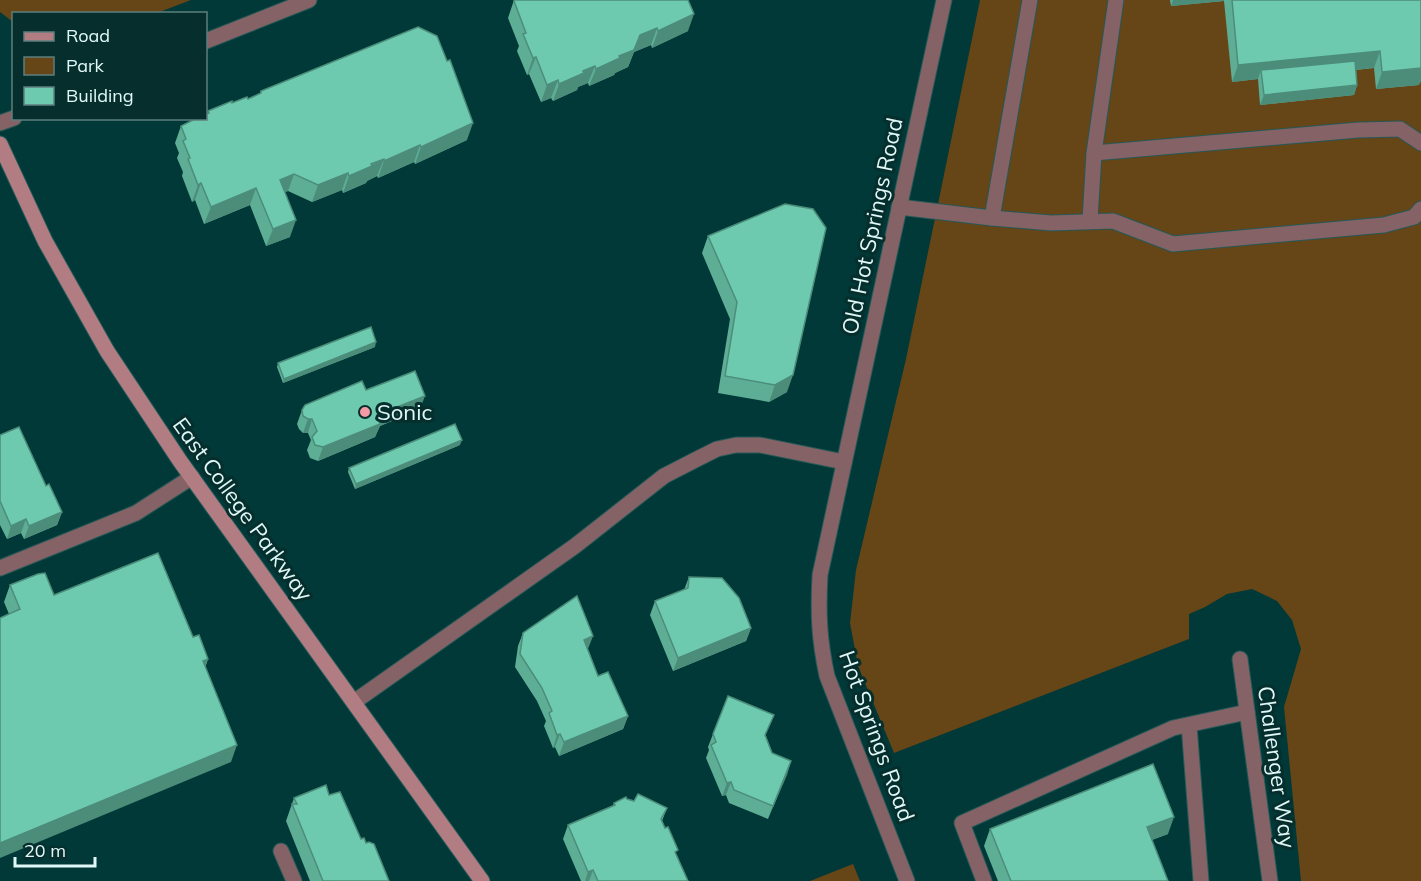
<svg xmlns="http://www.w3.org/2000/svg" width="1421" height="881" viewBox="0 0 1421 881" font-family="Mulish,sans-serif">
<rect width="100%" height="100%" fill="#013938"/>
<g fill="#664516">
<polygon points="0,0 191,0 157,13 14,14 13,22 0,12"/>
<polygon points="980,0 1421,0 1421,881 1301,881 1284,707 1301,649 1292,620 1277,601 1252,589 1227,594 1205,607 1189,614 1189,639 894,753 858,666 850,623 856,570 906,359"/>
<polygon points="853,864 860,881 810,881"/>
</g>
<g fill="none" stroke-linecap="round" stroke-linejoin="round">
<defs>
<g id="service">
<polyline points="1094,153 1358,130 1400,129 1421,143"/>
<polyline points="899,207 992,218 1030,0"/>
<polyline points="992,218 1051,223 1113,221 1173,244 1384,225 1414,217 1421,209"/>
<polyline points="1090,220 1094,153 1116,0"/>
<polyline points="0,568 136,513 192,477"/>
<polyline points="354,702 575,546 664,476 699,458 717,449 736,445 760,445 844,462"/>
<polyline points="1189,725 1201,881"/>
<polyline points="281,851 294,881"/>
<polyline points="984,881 962,823 1173,728 1247,712"/>
</g>
<g id="minor">
<polyline points="1240,659 1270,881"/>
<path d="M 907,881 L 827,676 C 819,639 818,613 820,575 L 944,0"/>
</g>
<g id="tertiary">
<polyline points="206,41 309,0"/>
<polyline points="0,123 14,118"/>
</g>
<polyline id="secondary" points="0,144 45,241 107,351 180,461 482,881"/>
</defs>
<use href="#service" stroke="#255857" stroke-width="17"/>
<use href="#minor" stroke="#255857" stroke-width="17"/>
<use href="#tertiary" stroke="#255857" stroke-width="17"/>
<use href="#secondary" stroke="#255857" stroke-width="17"/>
<use href="#service" stroke="#846265" stroke-width="15"/>
<use href="#minor" stroke="#846265" stroke-width="15"/>
<use href="#tertiary" stroke="#846265" stroke-width="15"/>
<use href="#secondary" stroke="#b27d82" stroke-width="15"/>
</g>
<g fill="#5eae96">
<polygon points="514,0 688,31 652,48 651,45 634,52 628,67 615,73 614,75 589,86 588,83 578,87 577,90 553,101 551,98 541,102 529,74 527,75 517,51 519,46 508,18"/>
<polygon points="1170,0 1421,0 1419,85 1376,89 1374,68 1356,70 1357,85 1354,95 1260,105 1258,79 1232,82 1224,1 1171,6"/>
<polygon points="261,91 467,140 415,164 414,162 378,178 377,176 367,181 366,183 343,193 342,190 312,202 288,191 285,192 290,237 266,246 250,205 204,224 195,200 192,202 182,176 183,172 177,158 179,153 175,143 181,126 207,114 208,111 248,99 260,94"/>
<polygon points="708,236 787,392 769,402 718,393 730,319 702,253"/>
<polygon points="375,347 283,383 277,367 278,363"/>
<polygon points="366,390 420,409 380,426 375,437 318,461 310,458 307,450 311,440 308,433 303,433 299,429 297,424 302,410"/>
<polygon points="0,435 46,486 62,512 57,525 24,539 21,533 7,539 0,525"/>
<polygon points="460,445 355,489 348,472 349,468"/>
<polygon points="689,577 751,628 746,641 673,671 650,615 655,601 684,590"/>
<polygon points="10,585 54,595 193,637 208,659 205,668 231,762 9,614 4,602"/>
<polygon points="523,633 588,649 598,676 628,716 623,729 559,756 555,747 553,748 544,726 546,721 537,701 515,667 518,646"/>
<polygon points="713,734 766,736 772,753 791,761 768,819 729,803 726,795 722,796 706,758 709,750 708,747"/>
<polygon points="329,795 361,839 366,843 389,881 310,881 286,821 294,798"/>
<polygon points="627,799 667,808 662,821 688,881 581,881 563,839 568,825 613,806 614,803"/>
<polygon points="990,829 1168,834 1152,840 1168,881 998,881 984,846"/>
</g>
<g fill="#4c8d7a">
<polygon points="1173,0 1224,0 1224,1 1171,6"/>
<polygon points="694,14 688,31 652,48 658,31"/>
<polygon points="657,28 651,45 634,52 628,67 615,73 614,75 589,86 596,69 619,56 640,35"/>
<polygon points="1380,51 1374,68 1262,79 1261,70 1258,79 1232,82 1238,65"/>
<polygon points="536,57 529,74 527,75 533,58"/>
<polygon points="595,66 588,83 578,87 577,90 553,101 559,84 583,71"/>
<polygon points="1421,68 1421,81 1419,85 1376,89 1382,72"/>
<polygon points="558,80 551,98 541,102 547,85"/>
<polygon points="1357,85 1354,95 1260,105 1264,95"/>
<polygon points="473,123 467,140 415,164 421,147"/>
<polygon points="420,145 414,162 378,178 384,161"/>
<polygon points="384,159 377,176 367,181 366,183 343,193 349,176"/>
<polygon points="348,173 342,190 312,202 318,185"/>
<polygon points="294,174 288,191 274,197 280,180"/>
<polygon points="201,183 195,200 192,202 198,185"/>
<polygon points="256,188 250,205 204,224 211,207"/>
<polygon points="296,220 290,237 266,246 273,229"/>
<polygon points="376,342 375,347 283,383 284,379"/>
<polygon points="793,375 787,392 769,402 775,385"/>
<polygon points="425,396 420,409 380,426 375,437 318,461 323,447 377,415"/>
<polygon points="308,419 312,419 308,433 303,433"/>
<polygon points="462,440 460,445 355,489 356,484"/>
<polygon points="62,512 57,525 24,539 29,526"/>
<polygon points="26,519 21,533 7,539 11,526"/>
<polygon points="751,628 746,641 673,671 678,658"/>
<polygon points="593,636 588,649 579,653 584,640"/>
<polygon points="208,659 202,676 203,661"/>
<polygon points="628,716 623,729 559,756 564,742"/>
<polygon points="560,734 555,747 553,748 557,735"/>
<polygon points="237,745 231,762 0,858 0,843"/>
<polygon points="791,761 787,775 768,819 773,806"/>
<polygon points="731,782 726,795 722,796 727,783"/>
<polygon points="1174,817 1168,834 1140,844 1147,827"/>
<polygon points="593,870 589,881 585,881 588,872"/>
</g>
<g fill="#6dcaae" stroke="#4c8d7a" stroke-width="1.5">
<polygon points="514,0 688,0 694,14 658,31 657,28 640,35 634,50 619,56 620,58 596,69 595,66 583,71 584,73 559,84 558,80 547,85 536,57 533,58 523,34 526,33 514,1"/>
<polygon points="1232,0 1421,0 1421,68 1382,72 1380,51 1238,65"/>
<polygon points="418,27 437,36 447,61 450,60 473,123 421,147 420,145 384,161 384,159 371,164 372,166 349,176 348,173 318,185 294,174 280,180 296,220 273,229 256,188 211,207 201,183 198,185 188,159 190,158 183,141 186,139 181,126 197,118 206,118 206,114 209,113 208,111 232,101 232,103 247,97 248,99 261,93 261,91"/>
<polygon points="1355,61 1357,85 1264,95 1261,70"/>
<polygon points="785,204 813,209 826,228 793,375 775,385 725,376 737,302 708,236"/>
<polygon points="371,327 376,342 284,379 278,363"/>
<polygon points="415,371 425,396 377,415 380,424 323,447 315,445 312,437 317,431 312,419 308,419 303,416 302,410 305,405 362,381 366,390"/>
<polygon points="455,424 462,440 356,484 349,468"/>
<polygon points="19,427 46,486 49,484 62,512 29,526 26,519 11,526 0,501 0,435"/>
<polygon points="158,553 193,637 199,635 208,659 203,661 237,745 0,843 0,618 20,609 10,585 38,574 45,573 54,595"/>
<polygon points="689,577 722,578 739,598 751,628 678,658 655,601 688,588"/>
<polygon points="577,596 593,636 584,640 598,676 608,672 628,716 564,742 560,734 557,735 549,713 552,711 542,688 520,654 523,633"/>
<polygon points="728,696 774,715 765,735 772,753 791,761 773,806 734,790 731,782 727,783 711,745 716,742 713,734"/>
<polygon points="1153,764 1174,817 1147,827 1168,881 1011,881 990,829"/>
<polygon points="326,785 329,795 340,792 361,839 364,838 366,843 369,842 374,844 389,881 323,881 292,804 297,804 294,798"/>
<polygon points="638,794 667,808 661,819 665,828 668,827 678,850 675,852 688,881 598,881 593,870 588,872 568,825 615,805 614,803 626,797 627,799 634,801"/>
</g>
<circle fill="#f49aa4" stroke="#062e2d" stroke-width="2" cx="365" cy="412" r="6"/>
<g text-anchor="middle" dominant-baseline="central" stroke-width="6" stroke-linejoin="round" paint-order="stroke">
<g font-size="22" fill="#e0f9f8" stroke="#062e2d">
<text transform="translate(872 226) rotate(-78)">Old Hot Springs Road</text>
<text transform="translate(243 509) rotate(54)">East College Parkway</text>
<text transform="translate(877 736) rotate(70)">Hot Springs Road</text>
<text transform="translate(1277 767) rotate(82)">Challenger Way</text>
</g>
<g font-size="22" fill="#e0f9f8" stroke="#062e2d" text-anchor="start">
<text x="377" y="412">Sonic</text>
</g>
</g>
<rect x="12" y="12" width="195" height="108" fill="#062e2d" stroke="#5d7f7e" stroke-width="1.5"/>
<rect x="24" y="32" width="30" height="9" fill="#b27d82" stroke="#5d7f7e" stroke-width="1.5"/>
<text x="66" y="42" font-size="18" fill="#e0f9f8">Road</text>
<rect x="24" y="57" width="30" height="18" fill="#664516" stroke="#5d7f7e" stroke-width="1.5"/>
<text x="66" y="72" font-size="18" fill="#e0f9f8">Park</text>
<rect x="24" y="87" width="30" height="18" fill="#6dcaae" stroke="#5d7f7e" stroke-width="1.5"/>
<text x="66" y="102" font-size="18" fill="#e0f9f8">Building</text>
<path d="M15 857v9h80v-9" fill="none" stroke="#e0f9f8" stroke-width="3"/>
<text x="24" y="857" font-size="18" fill="#e0f9f8" stroke="#062e2d" stroke-width="4.5" paint-order="stroke">20 m</text>
</svg>
